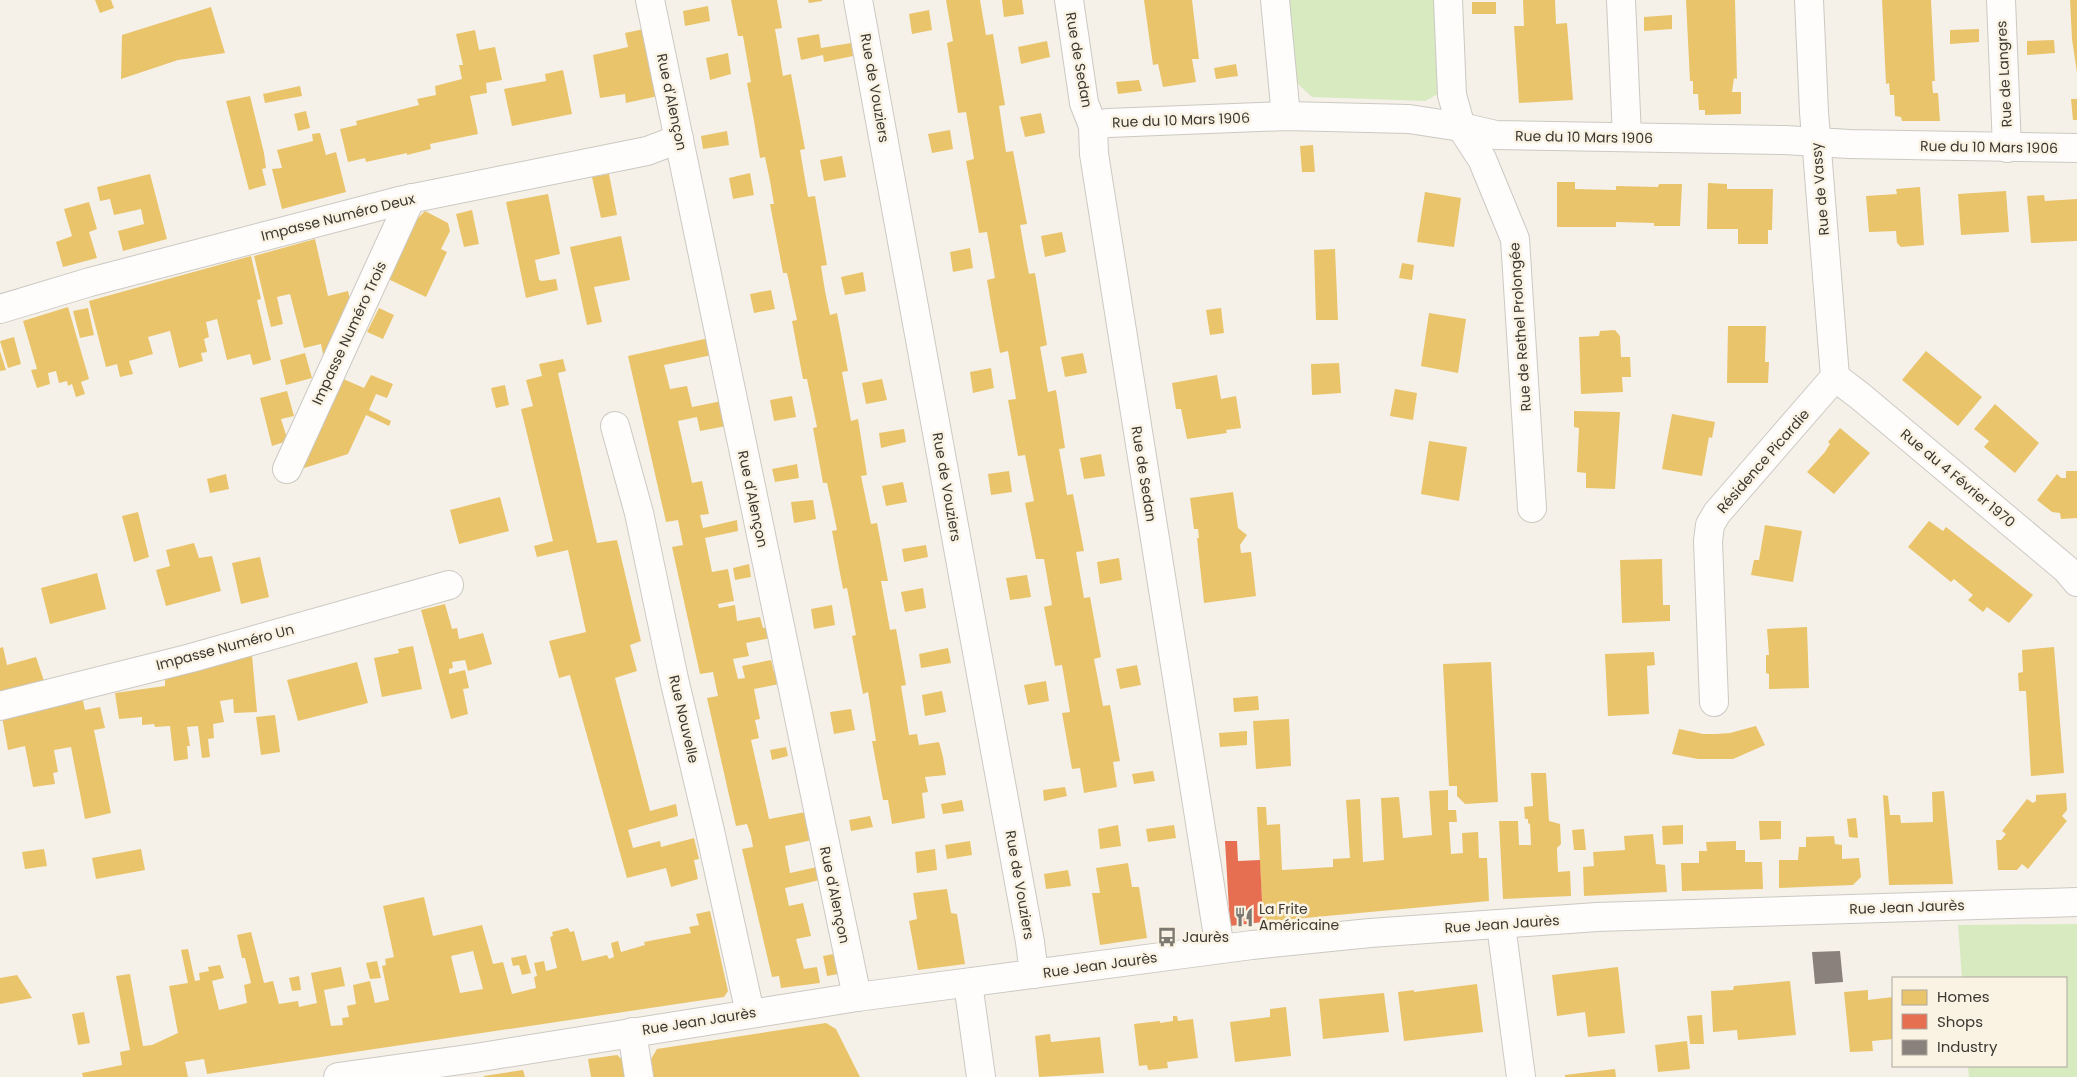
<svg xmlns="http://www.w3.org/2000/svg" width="2077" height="1077" viewBox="0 0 2077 1077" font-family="Poppins,sans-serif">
<rect width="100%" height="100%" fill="#f5f1e9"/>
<g fill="#d7eac0">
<polygon points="1288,0 1438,0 1444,83 1438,94 1425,101 1312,97 1295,81"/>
<polygon points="2077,924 2077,1077 1969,1077 1968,1066 2066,1066 2066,978 1962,978 1958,925"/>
</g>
<g fill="#e9c46a" fill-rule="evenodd">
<polygon points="95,0 111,0 114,8 100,13"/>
<polygon points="731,0 777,0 782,28 775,29 783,76 791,74 805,149 800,150 808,197 815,196 827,265 821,266 825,291 830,315 837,313 848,371 842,372 851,421 858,419 867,475 861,476 871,524 877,523 888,581 881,581 890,630 896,629 906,685 901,686 909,735 917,734 919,745 939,742 943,757 946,775 925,777 928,792 922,793 925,818 892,824 888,800 883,800 872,741 876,741 868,692 863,694 852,636 856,635 847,588 843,589 832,531 837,530 832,506 827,483 823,483 813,428 817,427 807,379 803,379 792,321 797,320 787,273 783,273 770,204 774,204 770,181 765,157 760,158 754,121 747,83 751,82 743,36 738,36"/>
<polygon points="808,0 822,0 822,1 809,3"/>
<polygon points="946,0 980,0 986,35 993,34 1005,105 999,106 1006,152 1013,151 1027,224 1020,225 1024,248 1029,274 1035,273 1047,345 1040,347 1048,392 1056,390 1065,448 1059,449 1063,471 1067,495 1073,494 1084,551 1076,552 1084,598 1090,597 1101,657 1094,659 1103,706 1110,705 1120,761 1113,762 1117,787 1084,793 1080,768 1072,769 1062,713 1070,712 1062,665 1055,666 1044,607 1052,605 1044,559 1036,559 1025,503 1034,501 1025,455 1018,456 1008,400 1016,399 1008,351 1000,353 993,315 987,280 995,278 987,232 979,233 966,161 974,159 966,112 958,113 947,43 953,41"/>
<polygon points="1002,0 1022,0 1024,14 1004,17"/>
<polygon points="1144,0 1192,0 1199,59 1192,59 1196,82 1163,87 1158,64 1153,65"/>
<polygon points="1523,0 1555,0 1556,24 1567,23 1573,100 1519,103 1514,26 1524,26"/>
<polygon points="1686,0 1735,0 1737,79 1734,78 1732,92 1741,92 1741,114 1705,115 1705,110 1699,110 1698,94 1693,94 1693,81 1690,81"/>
<polygon points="1882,0 1931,0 1935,81 1932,81 1933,93 1938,93 1940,121 1902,121 1901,117 1895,116 1894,95 1890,95 1889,83 1886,84"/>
<polygon points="2070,0 2077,0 2077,73 2072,39"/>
<rect x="1472" y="2" width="24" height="12"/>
<polygon points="708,6 710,21 685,26 683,11"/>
<polygon points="211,7 225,53 178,60 121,79 122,35"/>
<polygon points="929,10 932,30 912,34 909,14"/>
<polygon points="1672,15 1672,29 1644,31 1644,17"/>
<polygon points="644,29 658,96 626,103 625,94 600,98 593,55 628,47 625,33"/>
<polygon points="1979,29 1979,42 1950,44 1950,30"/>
<polygon points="475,30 479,50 495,47 502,80 486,83 487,93 470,96 478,134 430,144 431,149 407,155 407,153 366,162 365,158 348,162 340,129 357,125 356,121 419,105 417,99 436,95 435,86 462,79 459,65 463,65 456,34"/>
<polygon points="819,34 821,48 851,43 853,56 824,62 823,55 801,60 797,38"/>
<polygon points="2054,40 2055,53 2027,55 2027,41"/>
<polygon points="1047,41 1050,57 1021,64 1018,47"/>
<polygon points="728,53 731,74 710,80 706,58"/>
<polygon points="1236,64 1238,76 1216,79 1214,68"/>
<polygon points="563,70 572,114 512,126 504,89 546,81 545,74"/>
<polygon points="1139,80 1142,91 1118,94 1116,82"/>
<polygon points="300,86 302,96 265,103 263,94"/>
<polygon points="250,96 264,153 266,168 262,169 266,185 249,190 226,101"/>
<polygon points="2071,99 2077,99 2077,120 2073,120"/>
<polygon points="306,111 310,128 298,131 294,114"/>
<polygon points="1041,113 1045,133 1025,137 1020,117"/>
<polygon points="950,130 953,149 932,153 928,134"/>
<polygon points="727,131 729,145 703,149 701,136"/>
<polygon points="320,133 326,155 336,152 346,192 282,209 272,169 282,168 277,150 313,141 312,134"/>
<polygon points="1313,145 1315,172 1302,172 1300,146"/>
<polygon points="842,156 846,177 824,181 820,160"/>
<polygon points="750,173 754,195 733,199 729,178"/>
<polygon points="150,174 167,239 123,251 118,231 144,224 141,209 114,215 110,199 100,201 97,187"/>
<polygon points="609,174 617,215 601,218 592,177"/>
<polygon points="1557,182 1575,182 1575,189 1616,190 1616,186 1658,187 1659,184 1682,184 1680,226 1654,226 1654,223 1616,222 1616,227 1557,227"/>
<polygon points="1708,183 1727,184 1727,189 1773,189 1772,230 1768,230 1768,244 1738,244 1738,229 1707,229"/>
<polygon points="1920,187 1924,245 1901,247 1897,243 1896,231 1869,232 1866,196 1897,194 1896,189"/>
<polygon points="2006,191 2009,232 1961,235 1958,194"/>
<polygon points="1425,192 1461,198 1454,247 1417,242"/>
<polygon points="548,194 560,254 535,260 539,280 542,281 556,279 558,290 526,298 506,202"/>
<polygon points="2044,195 2045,201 2077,199 2077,241 2031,243 2027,196"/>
<polygon points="89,202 97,229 89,232 97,258 63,267 56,242 72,236 64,209"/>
<polygon points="472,210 479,244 464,247 456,214"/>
<polygon points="425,211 448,223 450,231 441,249 447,252 426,297 388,279 417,219"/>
<polygon points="1062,232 1066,252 1045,257 1041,236"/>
<polygon points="621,236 630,280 594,287 602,322 587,325 570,247"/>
<polygon points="315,239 328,296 348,291 351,304 324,359 321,344 304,348 290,294 277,297 283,324 271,327 254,256"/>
<polygon points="970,248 973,268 953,272 950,252"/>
<polygon points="1335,249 1338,320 1316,320 1314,250"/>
<polygon points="251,256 261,299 257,300 271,360 253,365 250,354 227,360 217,319 206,322 209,337 204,339 207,352 201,353 203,361 179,368 170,331 148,337 153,354 129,361 133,374 120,377 117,364 106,367 89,301"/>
<polygon points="1402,263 1414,265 1412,280 1399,278"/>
<polygon points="863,272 866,291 845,295 841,277"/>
<polygon points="771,290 775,309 754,313 750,294"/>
<polygon points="68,307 89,379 81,382 85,394 76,397 72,384 68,386 67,381 59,383 56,371 48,373 50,384 37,388 31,370 37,369 23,321"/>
<polygon points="88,308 94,335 80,338 73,311"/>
<polygon points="379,308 394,315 383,339 367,332"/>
<polygon points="1221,308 1224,333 1210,335 1206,310"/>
<polygon points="1429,313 1466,319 1458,373 1421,366"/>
<polygon points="1728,326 1766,326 1765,362 1769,362 1768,383 1727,383"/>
<polygon points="1615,330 1620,336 1621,357 1630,357 1631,377 1622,377 1623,392 1581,394 1579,337 1599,336 1600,331"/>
<polygon points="14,337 21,364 8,368 0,341"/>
<polygon points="709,338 712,355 664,365 670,389 687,386 692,407 722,401 726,426 700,431 697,417 678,421 692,483 702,481 709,514 700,515 703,528 737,520 738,531 705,538 712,572 728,569 734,601 718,604 719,608 735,605 737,621 760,617 763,628 768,627 770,638 746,643 749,656 733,659 738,679 745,678 742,666 771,660 774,672 777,671 779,684 754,689 760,719 755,720 759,738 751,740 769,819 806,812 812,840 785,846 790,873 817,867 820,880 785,888 789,906 803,903 811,936 796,939 804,969 817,967 820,983 781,988 779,976 772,977 742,849 753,847 751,836 747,824 736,826 707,698 718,696 713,672 700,674 672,547 683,545 678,520 666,522 628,356"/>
<polygon points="0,351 6,370 0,371"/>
<polygon points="1926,351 1982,397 1958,426 1902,380"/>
<polygon points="305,353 312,378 286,385 280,360"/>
<polygon points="1083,353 1087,373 1065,377 1061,357"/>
<polygon points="563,359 566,371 558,373 597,543 617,540 641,641 630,645 637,671 615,678 650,811 676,804 678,816 628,830 633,848 660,841 661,847 694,838 699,859 694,860 698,879 671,887 666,868 627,878 570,675 559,678 549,641 586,632 568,550 537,557 534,546 553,541 521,409 533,406 526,380 542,376 539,364"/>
<polygon points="1339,363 1341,393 1312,395 1311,364"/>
<polygon points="991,368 994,388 973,393 970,372"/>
<polygon points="371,375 393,384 387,398 376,394 369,410 391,421 389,426 366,415 348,454 298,470 341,378 364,388"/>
<polygon points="1217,375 1221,399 1236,396 1241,428 1226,430 1227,433 1187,439 1181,409 1176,409 1172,383"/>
<polygon points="882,379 887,400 866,404 862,383"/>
<polygon points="505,385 509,405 496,408 491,388"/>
<polygon points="1395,389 1417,393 1413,420 1390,416"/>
<polygon points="287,391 294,416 281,419 287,438 284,442 272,446 260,398"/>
<polygon points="792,396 796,417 774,421 770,400"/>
<polygon points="1995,404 2039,443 2015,473 1984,447 1989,441 1974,429"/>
<polygon points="1574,411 1620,412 1615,489 1586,488 1586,473 1577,472 1579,428 1574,427"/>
<polygon points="1672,414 1715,422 1712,438 1709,437 1702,476 1662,469"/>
<polygon points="1840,428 1870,453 1834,494 1807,472 1825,452 1830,444 1828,442"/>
<polygon points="904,429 906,442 881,448 879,433"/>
<polygon points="1429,441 1467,447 1459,501 1421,494"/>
<polygon points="1101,454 1105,476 1084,479 1080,458"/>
<polygon points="797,464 799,478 775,482 772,469"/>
<polygon points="1009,471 1012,492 991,495 988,474"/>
<polygon points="2066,471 2077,471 2077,518 2061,519 2060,513 2052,512 2037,500 2057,474 2061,478 2066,478"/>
<polygon points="226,474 229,489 210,493 207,479"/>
<polygon points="903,482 907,502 886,506 882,486"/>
<polygon points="1233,492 1238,528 1247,535 1240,545 1241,553 1251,552 1256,596 1204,603 1197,538 1199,538 1198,529 1194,529 1190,498"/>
<polygon points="500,497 509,531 459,544 450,510"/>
<polygon points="813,500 816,519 794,523 791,502"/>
<polygon points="138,512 149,557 134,562 122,516"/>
<polygon points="1929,521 1943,531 1946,527 2033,595 2009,623 1987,607 1983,612 1968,600 1973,595 1954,579 1951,582 1908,547"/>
<polygon points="1765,525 1802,531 1793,582 1751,575 1754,560 1759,560"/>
<polygon points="194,543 199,558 212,556 221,591 166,606 156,570 170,566 166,550"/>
<polygon points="926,545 928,557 904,562 902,549"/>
<polygon points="260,557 269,597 241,604 232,563"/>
<polygon points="1119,558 1122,580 1100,584 1097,562"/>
<polygon points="1662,559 1663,605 1670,605 1670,621 1622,623 1620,560"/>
<polygon points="749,564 751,577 735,580 733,568"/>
<polygon points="97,573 106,609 50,624 41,588"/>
<polygon points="1027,575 1031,597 1010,600 1006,578"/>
<polygon points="923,588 926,608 905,612 901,592"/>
<polygon points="445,604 452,629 457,628 459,639 483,633 492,664 468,671 465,660 452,662 453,668 449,669 449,674 465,670 469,688 463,689 468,714 451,719 421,610"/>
<polygon points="832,605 835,625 814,629 811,609"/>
<polygon points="1807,627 1809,688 1769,689 1769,674 1766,673 1766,655 1769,655 1767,629"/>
<polygon points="413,646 422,689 382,697 374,658 399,653 398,649"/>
<polygon points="3,647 7,665 36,657 44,681 0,692 0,648"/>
<polygon points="2054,647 2064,773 2031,776 2026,691 2019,691 2018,673 2023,672 2022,650"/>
<polygon points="948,648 951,663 921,668 919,654"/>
<polygon points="1654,652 1655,665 1647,666 1649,714 1608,716 1605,654"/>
<polygon points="252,655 257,712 234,713 233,699 220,701 224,722 213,724 214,738 208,739 210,757 202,758 198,726 187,727 190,746 187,746 188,759 174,761 170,726 155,727 154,724 142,725 142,717 119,719 115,693 165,686 165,677"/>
<polygon points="357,662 368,703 298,721 287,680"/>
<polygon points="1491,662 1498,802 1465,804 1457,796 1457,786 1449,786 1443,664"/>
<polygon points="1137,665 1141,685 1120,689 1116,669"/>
<polygon points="1046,681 1049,701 1028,705 1024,685"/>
<polygon points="942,691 946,712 925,716 922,695"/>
<polygon points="1258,696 1259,710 1234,712 1233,698"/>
<polygon points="82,697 85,710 100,707 105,728 94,730 111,813 85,819 71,747 54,750 58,772 53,773 55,784 33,787 25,746 8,750 2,717"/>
<polygon points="851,709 855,730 834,734 830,712"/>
<polygon points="275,715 280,752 261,755 256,717"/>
<polygon points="1289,719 1291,766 1256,769 1253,721"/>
<polygon points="1756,726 1765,745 1733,759 1698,759 1672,754 1679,729 1703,734 1716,734 1730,733"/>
<polygon points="1247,731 1247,745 1220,747 1219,733"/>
<polygon points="786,747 788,756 772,760 770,750"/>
<polygon points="1153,771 1155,781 1134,784 1132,774"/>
<polygon points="1531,773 1546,773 1549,821 1560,824 1561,844 1557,848 1558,872 1570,871 1571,896 1503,899 1499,821 1518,821 1519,845 1531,845 1530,824 1528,823 1528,819 1525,819 1524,807 1533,806"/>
<polygon points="1065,787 1067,796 1044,801 1043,790"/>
<polygon points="1448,790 1448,810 1456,810 1457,822 1449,822 1451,854 1463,853 1462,833 1478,832 1479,858 1487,858 1489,901 1263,922 1257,807 1266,807 1267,825 1280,824 1282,870 1333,867 1333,859 1350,858 1346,800 1360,799 1363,862 1384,860 1381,798 1399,797 1403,838 1432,835 1429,791"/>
<polygon points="1944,791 1953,884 1889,885 1883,795 1888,796 1890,815 1900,815 1901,823 1933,822 1932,792"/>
<polygon points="2066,793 2067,810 2062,816 2067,821 2028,869 2022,864 2017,870 1998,870 1996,840 2001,840 2006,834 2002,831 2027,799 2033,803 2036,801 2036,795"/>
<polygon points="962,800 964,811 943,814 941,804"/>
<polygon points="870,816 873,827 851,831 849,820"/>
<polygon points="1856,818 1858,838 1849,837 1847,819"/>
<polygon points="1759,821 1781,821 1781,839 1760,840"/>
<polygon points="1118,825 1121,846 1100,849 1098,829"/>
<polygon points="1174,825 1176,838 1148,842 1146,829"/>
<polygon points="1683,825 1683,844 1663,845 1662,826"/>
<polygon points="1584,829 1586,850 1574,850 1572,830"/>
<polygon points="1653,834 1656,864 1665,865 1667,892 1584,896 1583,867 1594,866 1593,852 1625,850 1624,836"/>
<polygon points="1834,836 1835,844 1842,845 1842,859 1859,858 1861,877 1853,885 1779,888 1779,860 1798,860 1799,847 1806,847 1806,837"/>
<polygon points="970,841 972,855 947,859 945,845"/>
<polygon points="1736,841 1736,850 1745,850 1745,862 1762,862 1763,889 1682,891 1681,863 1699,863 1699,851 1707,851 1706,842"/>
<polygon points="44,849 47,866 25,869 22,852"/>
<polygon points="141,849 145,870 96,879 92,858"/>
<polygon points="935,849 937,870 917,873 915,852"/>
<polygon points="1128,863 1132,887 1139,887 1147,938 1100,945 1092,893 1100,893 1096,868"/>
<polygon points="1068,870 1071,886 1046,889 1044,874"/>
<polygon points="947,889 951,913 957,914 965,964 918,970 909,921 917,919 913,893"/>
<path d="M 424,897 L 433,936 L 482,925 L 493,964 L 503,962 L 512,994 L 536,988 L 534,977 L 537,976 L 534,963 L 544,961 L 546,971 L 557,968 L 550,937 L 553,936 L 552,932 L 568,928 L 570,932 L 574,931 L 582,961 L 607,955 L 609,959 L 614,957 L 611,943 L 618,941 L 621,952 L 645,945 L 644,942 L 691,933 L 689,927 L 699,925 L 696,914 L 710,911 L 728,991 L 724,997 L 207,1074 L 204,1059 L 185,1062 L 188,1077 L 83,1077 L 82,1073 L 122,1065 L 120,1052 L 130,1050 L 116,976 L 130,974 L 143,1046 L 152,1045 L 178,1033 L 169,986 L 188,983 L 181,950 L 188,949 L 195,981 L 200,980 L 199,973 L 209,971 L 208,967 L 220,965 L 224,978 L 212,981 L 219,1010 L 247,1003 L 244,985 L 251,983 L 245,958 L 242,958 L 237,935 L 251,932 L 264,983 L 273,981 L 279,1004 L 298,1001 L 299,1007 L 317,1003 L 311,973 L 341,967 L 345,986 L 324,990 L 331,1026 L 343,1025 L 342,1018 L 349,1017 L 347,1006 L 356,1004 L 353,985 L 370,981 L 375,1003 L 389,1000 L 382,966 L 386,965 L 385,959 L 394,957 L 383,906 ZM 473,951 L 483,989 L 460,993 L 451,956 Z"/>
<polygon points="834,954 838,974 827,976 823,956"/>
<polygon points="526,955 531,973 522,975 519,965 513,966 511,958"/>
<polygon points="377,961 381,978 370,979 366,963"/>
<polygon points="1618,967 1625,1033 1588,1037 1585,1012 1557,1016 1552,975"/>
<polygon points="17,975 32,998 0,1004 0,978"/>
<polygon points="299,976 301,990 292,991 289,978"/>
<polygon points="1790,981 1796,1035 1738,1040 1737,1030 1713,1032 1711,991 1733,990 1734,986"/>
<polygon points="1477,984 1483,1032 1404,1041 1398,992 1414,990 1414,992"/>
<polygon points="1868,990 1868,1000 1893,997 1893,1039 1872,1041 1873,1051 1850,1052 1844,992"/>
<polygon points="1384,993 1389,1032 1323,1039 1319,999"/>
<polygon points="1286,1007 1291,1056 1235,1062 1230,1022 1270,1017 1270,1009"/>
<polygon points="84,1012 90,1043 78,1045 72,1014"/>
<polygon points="1702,1015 1704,1044 1690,1044 1687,1016"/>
<polygon points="1173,1016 1177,1016 1178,1021 1193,1019 1198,1058 1167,1062 1168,1068 1148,1070 1147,1065 1139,1066 1134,1024 1160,1021 1160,1023 1173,1021"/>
<polygon points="826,1023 836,1029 860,1077 654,1077 651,1059 657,1049"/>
<polygon points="1050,1034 1051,1042 1100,1037 1104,1073 1039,1077 1035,1036"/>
<polygon points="1687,1041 1690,1069 1658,1072 1655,1045"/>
<polygon points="617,1055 625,1062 627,1077 591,1077 588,1059"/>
<polygon points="1615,1069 1616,1077 1565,1077 1565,1075"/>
<polygon points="523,1070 525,1077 484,1077 484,1076"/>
</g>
<polygon fill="#e76f51" points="1225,841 1237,841 1238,861 1260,860 1263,922 1230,926"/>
<polygon fill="#8a817c" points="1840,951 1843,982 1815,984 1812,952"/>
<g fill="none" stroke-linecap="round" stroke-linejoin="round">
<defs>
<g id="minor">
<path d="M 650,0 C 720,332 786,665 857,997"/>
<polyline points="858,0 1030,942 1034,974"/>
<polyline points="1069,0 1084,103 1093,126 1094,154 1220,949"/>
<polyline points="1275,0 1286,116"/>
<polyline points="1448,0 1452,95 1461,127 1482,159 1515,239 1532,508"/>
<polyline points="1621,0 1627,137"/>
<polyline points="1809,0 1814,112 1835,377"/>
<polyline points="2001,0 2007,148"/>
<polyline points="1093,126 1108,123 1286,116 1409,119 1461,127 1496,135 1785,140 1849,144 2077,148"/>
<polyline points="0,309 90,282 399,201 647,151 679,139"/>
<polyline points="1835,377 1860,396 2066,569 2077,582"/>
<polyline points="615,426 639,513 674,679 710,831 750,1013"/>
<polyline points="287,469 411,198"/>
<polyline points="1714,702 1708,541 1710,525 1717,513 1835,377"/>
<polyline points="0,706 191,658 449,585"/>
<polyline points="1501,925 1521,1077"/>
<polyline points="968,983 981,1077"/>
<polyline points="632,1032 639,1077"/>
<polyline points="338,1077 475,1058 857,997 1252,945 1370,933 1597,917 2077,902"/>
</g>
</defs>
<use href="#minor" stroke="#ccc9c2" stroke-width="30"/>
<use href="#minor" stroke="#fefdfc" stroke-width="28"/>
</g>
<defs>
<symbol id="restaurant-bare" viewBox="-9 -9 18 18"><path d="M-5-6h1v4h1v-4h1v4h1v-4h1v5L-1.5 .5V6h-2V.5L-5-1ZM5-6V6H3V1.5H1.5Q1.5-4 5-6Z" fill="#7c7972" stroke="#faf3e4" stroke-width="2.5" paint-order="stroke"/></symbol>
<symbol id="bus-bare" viewBox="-9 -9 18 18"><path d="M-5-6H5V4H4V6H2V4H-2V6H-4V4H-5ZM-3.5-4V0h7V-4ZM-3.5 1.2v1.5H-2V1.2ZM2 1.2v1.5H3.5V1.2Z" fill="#7c7972" stroke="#faf3e4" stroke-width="2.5" paint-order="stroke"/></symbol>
</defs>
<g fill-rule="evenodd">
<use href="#restaurant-bare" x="1230" y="903" width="28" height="28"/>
<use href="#bus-bare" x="1153" y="923" width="28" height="28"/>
</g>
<g text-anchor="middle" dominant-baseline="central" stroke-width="5" stroke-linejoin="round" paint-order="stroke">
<g font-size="14" fill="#3b3832" stroke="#faf3e4">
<text transform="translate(1079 60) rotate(80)">Rue de Sedan</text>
<text transform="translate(2004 74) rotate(-93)">Rue de Langres</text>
<text transform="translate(875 88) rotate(80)">Rue de Vouziers</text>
<text transform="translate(672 102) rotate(78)">Rue d'Alençon</text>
<text transform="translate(1181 120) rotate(-2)">Rue du 10 Mars 1906</text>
<text transform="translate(1584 137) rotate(1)">Rue du 10 Mars 1906</text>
<text transform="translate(1989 147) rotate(1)">Rue du 10 Mars 1906</text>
<text transform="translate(1820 189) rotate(-95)">Rue de Vassy</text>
<text transform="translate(338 217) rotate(-14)">Impasse Numéro Deux</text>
<text transform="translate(1520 327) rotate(-94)">Rue de Rethel Prolongée</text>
<text transform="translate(349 333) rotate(-65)">Impasse Numéro Trois</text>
<text transform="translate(1763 461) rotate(-49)">Résidence Picardie</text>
<text transform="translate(1144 474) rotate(81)">Rue de Sedan</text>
<text transform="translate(1958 478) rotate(40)">Rue du 4 Février 1970</text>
<text transform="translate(947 487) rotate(80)">Rue de Vouziers</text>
<text transform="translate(753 499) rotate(78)">Rue d'Alençon</text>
<text transform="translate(225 647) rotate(-15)">Impasse Numéro Un</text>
<text transform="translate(684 719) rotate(77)">Rue Nouvelle</text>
<text transform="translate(1020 885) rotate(80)">Rue de Vouziers</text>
<text transform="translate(835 895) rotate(78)">Rue d'Alençon</text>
<text transform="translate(1907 907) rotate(-2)">Rue Jean Jaurès</text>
<text transform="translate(1502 924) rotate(-4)">Rue Jean Jaurès</text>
<text transform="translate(1100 965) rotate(-8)">Rue Jean Jaurès</text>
<text transform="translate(699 1021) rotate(-9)">Rue Jean Jaurès</text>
</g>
<g font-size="14" fill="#3b3832" stroke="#faf3e4" text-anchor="start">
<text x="1259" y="909">La Frite<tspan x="1259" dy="16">Américaine</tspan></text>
<text x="1182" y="937">Jaurès</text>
</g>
</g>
<rect x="1892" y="977" width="175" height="90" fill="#faf3e4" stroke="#aea89d"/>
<rect x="1902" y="990" width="25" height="15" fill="#e9c46a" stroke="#aea89d"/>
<text x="1937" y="1002" font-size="15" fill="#3b3832">Homes</text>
<rect x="1902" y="1014" width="25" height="15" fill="#e76f51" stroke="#aea89d"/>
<text x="1937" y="1027" font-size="15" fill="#3b3832">Shops</text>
<rect x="1902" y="1040" width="25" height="15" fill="#8a817c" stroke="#aea89d"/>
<text x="1937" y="1052" font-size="15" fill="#3b3832">Industry</text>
</svg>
